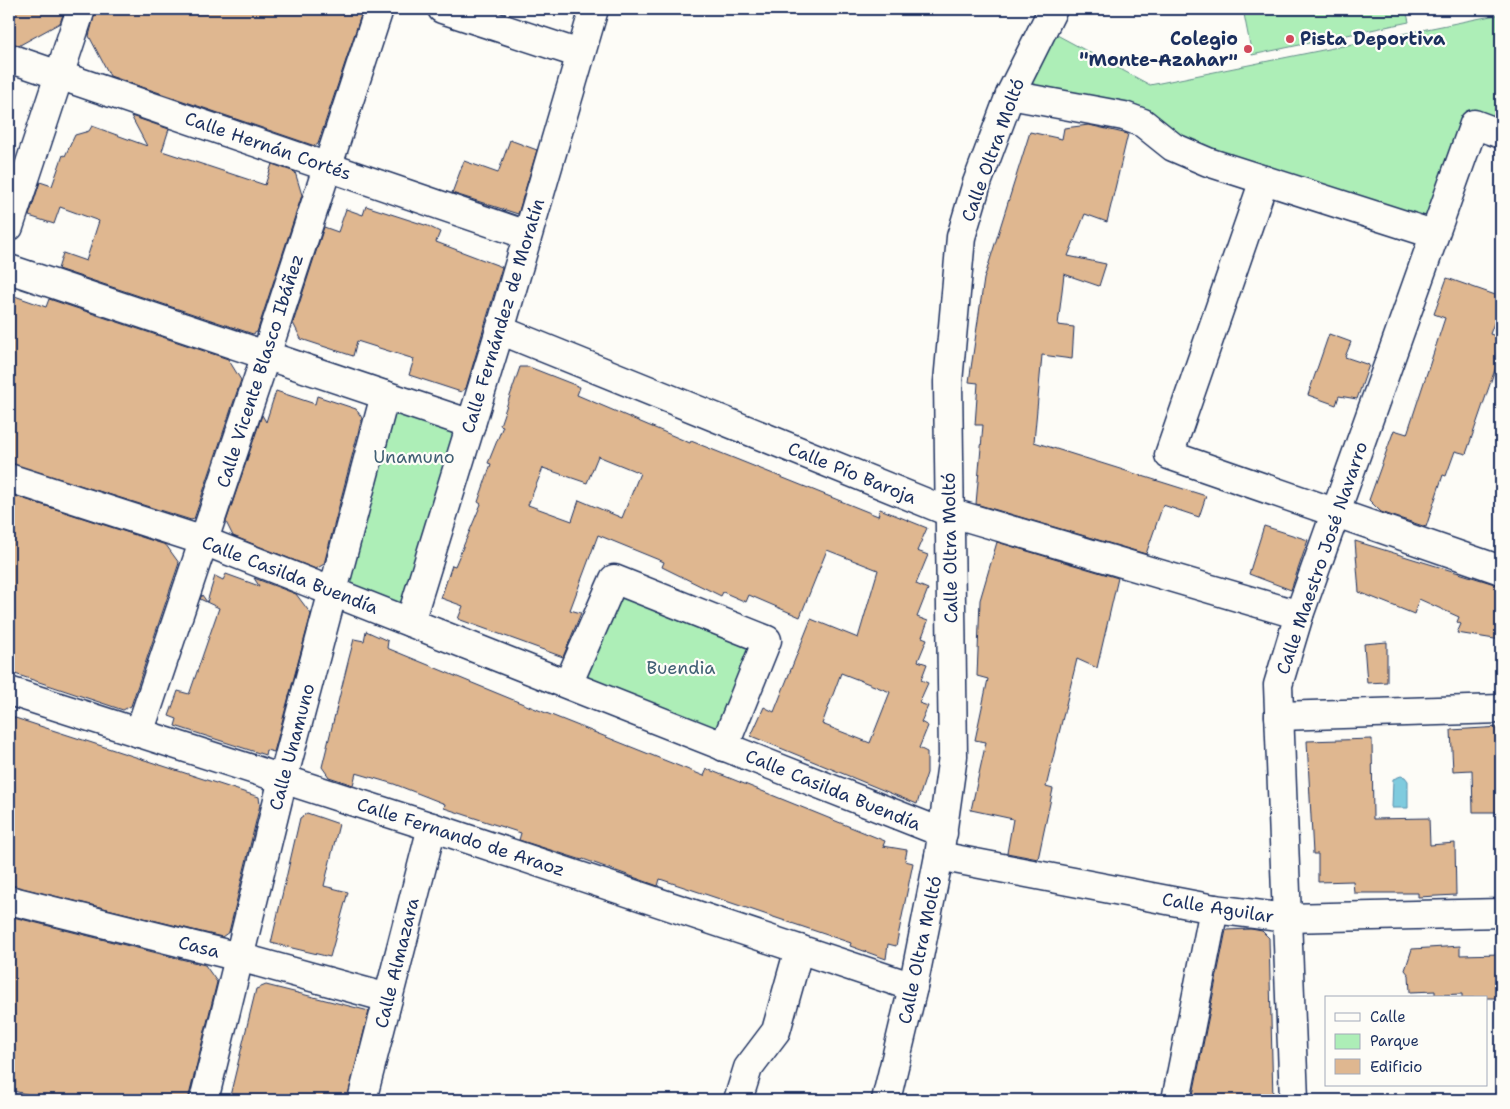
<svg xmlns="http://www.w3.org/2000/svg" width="1510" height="1109" viewBox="0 0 1510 1109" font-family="'Shantell Sans',sans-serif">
<rect width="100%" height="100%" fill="#fdfcf7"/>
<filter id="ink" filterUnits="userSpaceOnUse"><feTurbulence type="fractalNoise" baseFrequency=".02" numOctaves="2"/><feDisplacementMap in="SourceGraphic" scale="10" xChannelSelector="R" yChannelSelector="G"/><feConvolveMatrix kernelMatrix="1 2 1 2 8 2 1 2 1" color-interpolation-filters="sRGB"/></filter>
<g filter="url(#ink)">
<g fill="#adeeb7" stroke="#648e8a">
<polygon points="1243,9 1406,9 1409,22 1252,55"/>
<polygon points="1501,14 1501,134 1474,124 1433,234 1143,123 1010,95 1044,28 1150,85"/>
<polygon points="385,395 471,424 410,622 333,592"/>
<polygon points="614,579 767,640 724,747 568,684"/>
</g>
<polygon fill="#7fcbde" stroke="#578dab" points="1401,776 1405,777 1408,781 1408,808 1392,808 1393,779"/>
<g fill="#dfb790" stroke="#1b2f5e" fill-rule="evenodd">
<polygon points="9,9 65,9 60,23 20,45 9,43"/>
<polygon points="96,9 363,9 318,144 315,146 110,76 89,36"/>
<polygon points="131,116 169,129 162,151 265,185 272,164 295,172 302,195 257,332 253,334 58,269 63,253 86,261 99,221 60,207 54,224 29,216 40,182 52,186 63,155 65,156 75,135 89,131 92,126 147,146"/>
<polygon points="1089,125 1128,134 1107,222 1085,214 1068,256 1106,264 1099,286 1064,274 1058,325 1074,327 1072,359 1042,355 1034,442 1206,496 1199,517 1163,505 1146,554 976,504 983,425 975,425 978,383 969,382 984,279 1030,132 1062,139 1064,128"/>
<polygon points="510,140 537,150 518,214 452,193 464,161 498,173"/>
<polygon points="366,206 428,226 440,232 436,242 502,267 466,388 461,392 409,375 414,359 357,341 353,356 301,339 293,323 324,227 338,232 346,209 363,215"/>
<polygon points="1447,278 1501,297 1501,304 1490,334 1501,338 1501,352 1466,454 1455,451 1446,476 1443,475 1426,527 1381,512 1369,500 1394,430 1407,434 1445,318 1434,314"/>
<polygon points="9,294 46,307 49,299 228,359 241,380 194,519 191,520 9,463"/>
<polygon points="1329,334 1351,342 1345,357 1369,365 1357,399 1339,396 1336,405 1308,395"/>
<path d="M 520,367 L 529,367 L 580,387 L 577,395 L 690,443 L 691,441 L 878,516 L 880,509 L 927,528 L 917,551 L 928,555 L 916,584 L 928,589 L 917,617 L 928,621 L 922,637 L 927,639 L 918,661 L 927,664 L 921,680 L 928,683 L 919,703 L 928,706 L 921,722 L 928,726 L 919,748 L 927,752 L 927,773 L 917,804 L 751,736 L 764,707 L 774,712 L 811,619 L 858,638 L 878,570 L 827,550 L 800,617 L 749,595 L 746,602 L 723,592 L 721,596 L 662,567 L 664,562 L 598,535 L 570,610 L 581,613 L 563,657 L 458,619 L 463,606 L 441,598 L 452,565 L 455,566 L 481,504 L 478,502 L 491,464 L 488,463 L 503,426 L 500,425 ZM 598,456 L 640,473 L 622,518 L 579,500 L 572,521 L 528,505 L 543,468 L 587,483 ZM 841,673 L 890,692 L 870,743 L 822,724 Z"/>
<polygon points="276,391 315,404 317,396 356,409 362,418 324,564 316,569 233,536 226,522 262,415 266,422"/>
<polygon points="9,494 166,545 179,563 131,706 123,710 9,672"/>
<polygon points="1264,526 1308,540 1291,590 1249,574"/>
<polygon points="1355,541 1501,586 1501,640 1457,633 1461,624 1457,622 1459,617 1419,599 1414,614 1359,592"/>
<polygon points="997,542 1118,578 1097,668 1077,659 1046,787 1053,789 1038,859 1007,853 1013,819 971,810 986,742 975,740 988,679 977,676 980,600"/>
<polygon points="226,574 259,586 254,578 296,594 311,614 274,752 266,750 265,755 175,726 177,719 169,716 178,691 189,694 190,692 219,608 200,599 202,595 207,602 215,576 223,580"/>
<polygon points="366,631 388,641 387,648 516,701 704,776 707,769 752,787 885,841 883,846 907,850 905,861 913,863 896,946 888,944 886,959 850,946 851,943 660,879 658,886 583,859 582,860 519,840 521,833 444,808 445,804 394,784 356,773 353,785 329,777 322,767 349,658 354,639 364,641"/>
<polygon points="1387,642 1387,682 1367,683 1364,644"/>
<polygon points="9,716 259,797 260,805 229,932 222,937 9,885"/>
<polygon points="1501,727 1501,812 1473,812 1472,770 1453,771 1451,730"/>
<polygon points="1372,739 1373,819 1429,818 1430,845 1455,843 1456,895 1418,897 1418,893 1354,893 1353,881 1318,882 1318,854 1313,854 1307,741"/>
<polygon points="307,813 339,824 324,886 348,892 330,957 271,943 300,818"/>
<polygon points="9,916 205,965 217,982 188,1100 51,1100 9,1090"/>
<polygon points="1251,929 1262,931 1269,938 1273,1100 1192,1100 1226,930"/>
<polygon points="1460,946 1460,955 1501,954 1501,998 1462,998 1462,994 1435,995 1435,991 1410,992 1409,975 1405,970 1412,949"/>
<polygon points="266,985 369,1011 347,1100 229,1100 256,989"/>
</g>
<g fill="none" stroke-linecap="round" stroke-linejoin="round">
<defs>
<g id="street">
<polyline points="442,9 580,54"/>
<polyline points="9,58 527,235"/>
<polyline points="1010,95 1124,116 1143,123 1173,147 1208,162 1433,234"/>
<polyline points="1264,180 1169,455 1501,570"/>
<polyline points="9,227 81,9"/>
<polyline points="9,269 471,424"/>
<polyline points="500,330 949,512 1299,615"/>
<polyline points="9,478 204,541 943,833"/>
<polyline points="410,622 500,330 594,9"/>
<polyline points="568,684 614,579 767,640 724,747"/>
<polyline points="9,691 432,827 913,987"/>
<polyline points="1279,716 1501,709"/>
<polyline points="139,733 266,355 379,9"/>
<polyline points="939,856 1214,909 1287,918 1501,913"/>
<polyline points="9,900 239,957 388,998"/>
<polyline points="204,1100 283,779 385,395"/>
<polyline points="362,1100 432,827"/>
<polyline points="738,1100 748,1068 776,1031 799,949"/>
<polyline points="886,1100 913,987 939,856 953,756 948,382 961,237 977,183 1010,95 1053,9"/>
<polyline points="1176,1100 1214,909"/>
<polyline points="1294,1100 1278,685 1299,615 1474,124 1501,134"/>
</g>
</defs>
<use href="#street" stroke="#1b2f5e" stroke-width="31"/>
<use href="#street" stroke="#fdfcf7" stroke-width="28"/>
</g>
</g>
<g fill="#d1495b" stroke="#fdfcf7" stroke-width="2">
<circle cx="1290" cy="39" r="5"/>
<circle cx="1248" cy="49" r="5"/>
</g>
<g text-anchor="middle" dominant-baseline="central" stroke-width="4.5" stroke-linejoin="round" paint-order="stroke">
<g font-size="18" font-weight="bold" fill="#1b2f5e" stroke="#fdfcf7" text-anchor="end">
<text x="1238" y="39">Colegio<tspan x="1238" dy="21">"Monte-Azahar"</tspan></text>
<text x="1300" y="39" text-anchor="start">Pista Deportiva</text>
</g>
<g font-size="18" fill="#1b2f5e" stroke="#fdfcf7">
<text transform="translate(268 146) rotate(19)">Calle Hernán Cortés</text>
<text transform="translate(993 150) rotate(-70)">Calle Oltra Moltó</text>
<text transform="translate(503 316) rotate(-73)">Calle Fernández de Moratín</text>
<text transform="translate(260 371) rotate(-72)">Calle Vicente Blasco Ibáñez</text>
<text transform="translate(852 473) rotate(22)">Calle Pío Baroja</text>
<text transform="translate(950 548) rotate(-91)">Calle Oltra Moltó</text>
<text transform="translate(1322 558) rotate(-71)">Calle Maestro José Navarro</text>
<text transform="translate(290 575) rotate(21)">Calle Casilda Buendía</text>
<text transform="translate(292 747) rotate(-75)">Calle Unamuno</text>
<text transform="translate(833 790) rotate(22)">Calle Casilda Buendía</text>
<text transform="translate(461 837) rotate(18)">Calle Fernando de Araoz</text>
<text transform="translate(1218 908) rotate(9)">Calle Aguilar</text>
<text transform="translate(199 947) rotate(14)">Casa</text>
<text transform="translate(920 950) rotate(-78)">Calle Oltra Moltó</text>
<text transform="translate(397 963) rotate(-76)">Calle Almazara</text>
</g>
<g font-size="18" fill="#405f74" stroke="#fdfcf7">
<text x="414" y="457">Unamuno</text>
<text x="681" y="668">Buendia</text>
</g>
</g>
<rect width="1510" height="1109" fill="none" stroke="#fdfcf7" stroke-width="30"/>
<rect x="15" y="15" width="1480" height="1079" fill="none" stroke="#1b2f5e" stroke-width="2" filter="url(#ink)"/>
<rect x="1325" y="996" width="162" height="90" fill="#fdfcf7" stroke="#a3aaba"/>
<rect x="1335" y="1013" width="25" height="8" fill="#fdfcf7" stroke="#a3aaba"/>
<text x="1370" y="1022" font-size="15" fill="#1b2f5e">Calle</text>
<rect x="1335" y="1034" width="25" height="15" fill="#adeeb7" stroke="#a3aaba"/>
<text x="1370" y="1046" font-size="15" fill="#1b2f5e">Parque</text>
<rect x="1335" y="1059" width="25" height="15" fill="#dfb790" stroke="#a3aaba"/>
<text x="1370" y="1072" font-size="15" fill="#1b2f5e">Edificio</text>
</svg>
